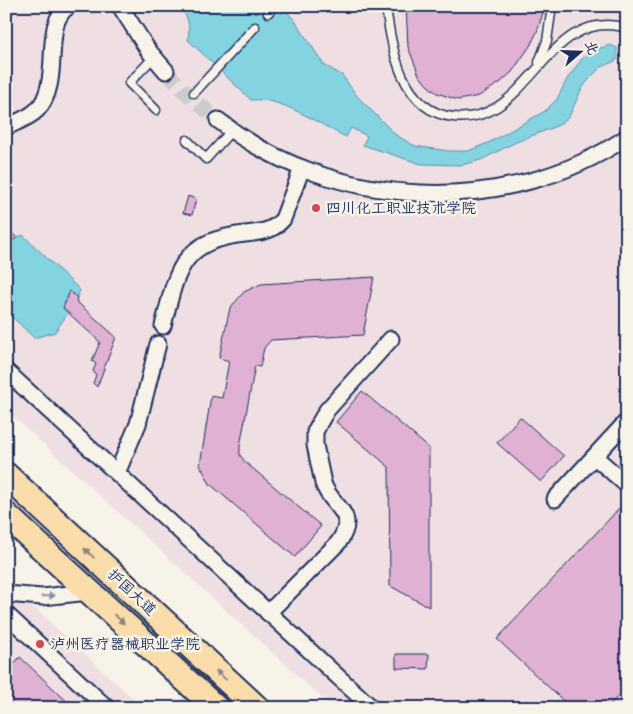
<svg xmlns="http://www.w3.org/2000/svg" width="633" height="714" viewBox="0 0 633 714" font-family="Sriracha,'LXGW WenKai TC',sans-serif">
<rect width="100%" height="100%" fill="#f7f3e8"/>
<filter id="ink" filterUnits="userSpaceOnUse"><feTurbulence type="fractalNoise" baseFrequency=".02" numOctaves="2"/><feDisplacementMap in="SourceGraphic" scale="10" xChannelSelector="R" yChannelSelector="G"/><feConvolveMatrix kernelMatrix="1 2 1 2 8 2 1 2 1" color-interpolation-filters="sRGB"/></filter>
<g filter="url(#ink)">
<g fill="#f0dfe2">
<polygon points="6,6 627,6 627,708 333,708 6,410"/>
<polygon points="6,581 143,708 6,708"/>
</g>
<g fill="#84d3e0" stroke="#5a91ac">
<path d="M 179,6 L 281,6 L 294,19 L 324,65 L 342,75 L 357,96 L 396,135 L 415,146 L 449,151 L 468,151 L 490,142 L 545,111 L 557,99 L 567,79 L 581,60 L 590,51 L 610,45 L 617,48 L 617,60 L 600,68 L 590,78 L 581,90 L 569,117 L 559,125 L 514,143 L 481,160 L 462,165 L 421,164 L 363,145 L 367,136 L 351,128 L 346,137 C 318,124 282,97 251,100 L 188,40 C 190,24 189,19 179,6 Z"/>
<polygon points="23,235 80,290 77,298 70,291 63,308 68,313 55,332 34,338 6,311 6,243"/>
</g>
<g fill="#e0b1d3" stroke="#1b2f5e">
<polygon points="406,6 545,6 537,32 530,46 512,72 501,82 479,96 458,100 437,93 427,85 419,75 408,47"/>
<polygon points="188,196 196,199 192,215 183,213"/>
<polygon points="10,231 17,238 6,243 6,232"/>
<polygon points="374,277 363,335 271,340 264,348 260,367 255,366 240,446 240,455 245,462 321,526 295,557 210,484 200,465 211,396 222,398 229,361 219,358 230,308 244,292 261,284"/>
<polygon points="70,291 77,298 76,301 116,337 97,387 93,383 96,375 93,371 96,364 92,361 100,342 63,308"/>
<polygon points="362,391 429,448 429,607 390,586 389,467 336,422"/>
<polygon points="520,417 564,456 541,482 497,443"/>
<polygon points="626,501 627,687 607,708 571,708 497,639"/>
<polygon points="396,654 429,654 428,669 396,668"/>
<polygon points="20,657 74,708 6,708 6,672"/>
</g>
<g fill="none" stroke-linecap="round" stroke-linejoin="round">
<polyline stroke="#cbcccc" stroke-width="15" stroke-dasharray="15 8" stroke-linecap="butt" points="166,71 183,90 218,120"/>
<defs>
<g id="lane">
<path d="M 386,6 C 391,49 402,111 453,117 C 469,119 484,115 497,107 C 539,81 564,9 627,28"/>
<polyline points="268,13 274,6"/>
<polyline points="154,57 129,83 156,110"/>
<polyline points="539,62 547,41 552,6"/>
<polyline points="194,93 255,27"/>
<polyline points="187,140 206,159 232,130"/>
</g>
<g id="street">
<polyline points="120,6 148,50 166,71"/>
<path d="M 218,120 C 332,210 506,219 627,137"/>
<path d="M 6,127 C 17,122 29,118 37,110 C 64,82 40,23 69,6"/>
<path d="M 163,326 C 177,271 180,241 245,234 C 261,232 272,232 283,219 L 302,168"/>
<polyline points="6,371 372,708"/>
<polyline points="595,457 627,485"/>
<polyline points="117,473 138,424 158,344"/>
<polyline points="555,499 627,421"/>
<polyline points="6,594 42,597 89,592"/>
<path d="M 268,613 L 338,543 C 360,512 331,508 323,483 L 315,445 L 315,432 L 320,422 L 327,410 L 391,339"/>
<polyline points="6,614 107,708"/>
</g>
<g id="primary">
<polyline points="6,475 257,708"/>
<polyline points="6,515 216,708"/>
</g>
</defs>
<use href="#lane" stroke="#1b2f5e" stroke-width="11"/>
<use href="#street" stroke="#1b2f5e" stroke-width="19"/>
<use href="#primary" stroke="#1b2f5e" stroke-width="28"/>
<use href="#lane" stroke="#f7f3e8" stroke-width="8"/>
<use href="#street" stroke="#f7f3e8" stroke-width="15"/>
<use href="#primary" stroke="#fbddab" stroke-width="24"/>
</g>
<defs><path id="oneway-solid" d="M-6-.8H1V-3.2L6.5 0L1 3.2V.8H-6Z" transform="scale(1.25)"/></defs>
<g fill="#8b8684">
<use href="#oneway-solid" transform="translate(89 553) rotate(-137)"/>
<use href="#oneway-solid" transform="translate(119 619) rotate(42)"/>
<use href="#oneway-solid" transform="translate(221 675) rotate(-137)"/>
</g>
<use fill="#8991a3" href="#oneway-solid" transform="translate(48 596) rotate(-4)"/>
</g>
<g fill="#d1495b" stroke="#f7f3e8" stroke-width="2">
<circle cx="316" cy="208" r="5"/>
<circle cx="40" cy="644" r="5"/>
</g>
<g text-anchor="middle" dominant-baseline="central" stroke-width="5" stroke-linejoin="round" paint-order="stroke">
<g font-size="15" fill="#1b2f5e" stroke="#f7f3e8" text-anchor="start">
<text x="326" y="208">四川化工职业技术学院</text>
<text x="50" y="644">泸州医疗器械职业学院</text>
</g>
<g font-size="15" fill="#1b2f5e" stroke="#f7f3e8">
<text transform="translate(132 592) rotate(43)">护国大道</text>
</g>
</g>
<rect width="633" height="714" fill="none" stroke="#f7f3e8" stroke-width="25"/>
<rect x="12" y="12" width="608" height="689" fill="none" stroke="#1b2f5e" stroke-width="2" filter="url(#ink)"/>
<g transform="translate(580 52) rotate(70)" stroke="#f7f3e8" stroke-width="4" paint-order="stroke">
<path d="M0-4L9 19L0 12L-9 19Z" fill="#1b2f5e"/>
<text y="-8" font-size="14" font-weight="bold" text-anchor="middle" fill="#1b2f5e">北</text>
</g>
</svg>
